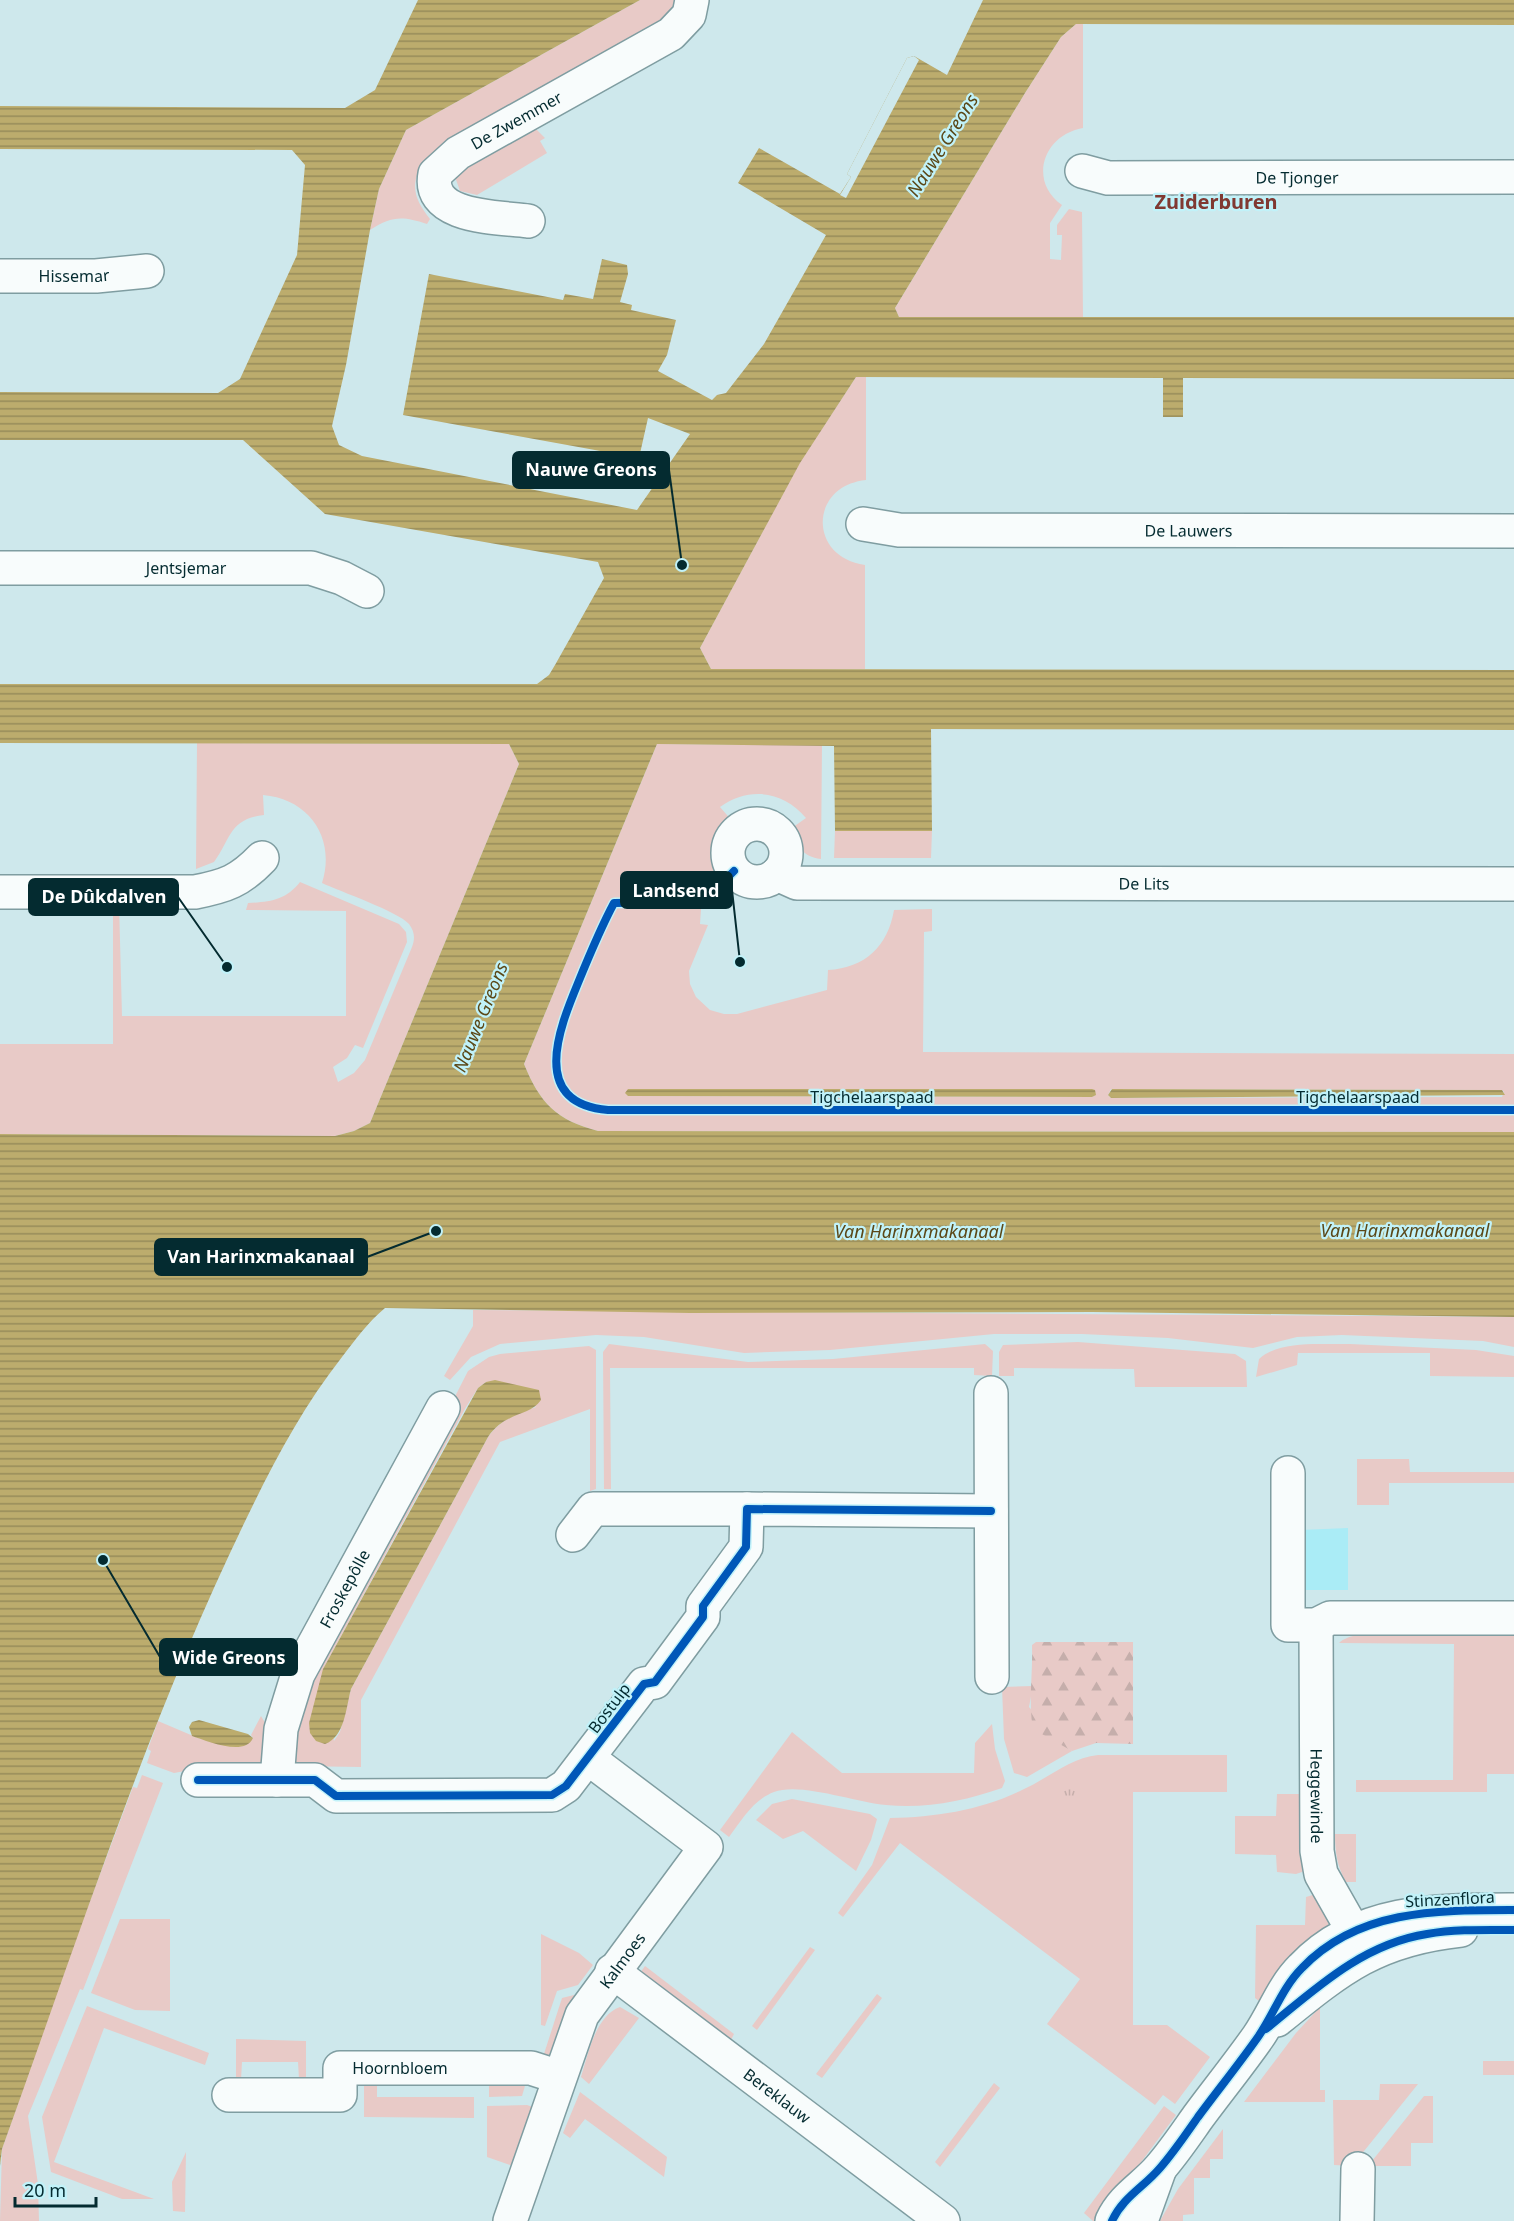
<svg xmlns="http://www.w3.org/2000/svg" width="1514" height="2221" viewBox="0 0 1514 2221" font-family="'Noto Sans',sans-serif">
<defs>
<pattern id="forest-firs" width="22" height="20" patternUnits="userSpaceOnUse" patternTransform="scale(1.5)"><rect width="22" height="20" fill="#e8cac7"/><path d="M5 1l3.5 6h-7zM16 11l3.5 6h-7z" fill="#c5aeab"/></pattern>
<pattern id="park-tufts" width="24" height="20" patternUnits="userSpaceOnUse" patternTransform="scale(1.5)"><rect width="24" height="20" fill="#e8cac7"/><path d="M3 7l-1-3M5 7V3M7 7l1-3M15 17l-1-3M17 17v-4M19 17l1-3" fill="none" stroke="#c5aeab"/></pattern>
<pattern id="water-rules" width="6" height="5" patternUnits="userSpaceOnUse" patternTransform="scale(1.5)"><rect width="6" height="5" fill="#bcac6d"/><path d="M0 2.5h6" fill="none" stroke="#978c5a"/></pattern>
</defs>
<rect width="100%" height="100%" fill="#cee8ec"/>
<polygon fill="#aaecf6" points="1348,1528 1348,1590 1301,1590 1300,1530"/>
<g fill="#e8cac7" fill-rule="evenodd">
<path d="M 640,0 L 682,0 L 678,15 L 423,163 C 409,185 415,200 430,219 L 427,224 C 402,216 392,216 370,230 L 379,189 L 406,130 Z"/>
<path d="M 1076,24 L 1083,24 L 1083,128 C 1043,135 1028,181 1062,205 L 1050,223 L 1050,259 L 1061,260 L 1062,235 L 1057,235 L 1057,225 L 1069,209 L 1082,212 L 1083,317 L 899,317 L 895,308 L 1025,93 L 1061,37 Z"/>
<polygon points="531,124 545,138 540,141 547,153 477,195 460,191 454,174"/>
<path d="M 856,377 L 866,377 L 866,480 C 809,486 808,557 865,565 L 865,669 L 711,669 L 700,648 L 800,462 Z"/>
<path d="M 197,743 L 509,744 L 519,764 L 370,1123 L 354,1131 L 335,1136 L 0,1134 L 0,1044 L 113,1044 L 113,902 L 119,903 L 122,1016 L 346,1016 L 346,911 L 246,910 L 248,903 C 270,902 286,900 300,882 L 399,924 L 406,932 L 407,942 L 363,1048 L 355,1045 L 347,1058 L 333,1067 L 338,1082 L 354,1073 L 365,1060 L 412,947 C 415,939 415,932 409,924 C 399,912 339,891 322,883 C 336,839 310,799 263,795 L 264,815 C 229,819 231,839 214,862 L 196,869 Z"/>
<path d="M 657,744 L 822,745 L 821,859 C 802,857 798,845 789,830 L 806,818 C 784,791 749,786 720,807 L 733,822 C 718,838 714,854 724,874 L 677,896 L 681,908 L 701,909 L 700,924 L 708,925 L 689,971 L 690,984 L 696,997 L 710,1010 L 724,1014 L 737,1014 L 827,990 L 828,970 C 865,968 888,946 894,910 L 932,909 L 932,931 L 924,932 L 923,1052 L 1514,1054 L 1514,1132 L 598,1131 C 556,1120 540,1103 524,1064 ZM 1111,1089 L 1502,1090 L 1504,1092 L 1502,1097 L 1111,1098 L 1108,1095 ZM 1096,1094 L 1092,1097 L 628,1096 Z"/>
<polygon points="835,831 932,831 931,858 834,858"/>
<polygon points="473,1310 1514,1317 1514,1347 1483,1341 1342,1335 1297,1337 1253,1348 1168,1338 1082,1334 994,1334 830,1350 744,1353 644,1337 596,1335 500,1344 471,1357 450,1380 444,1376 473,1326"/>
<polygon points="1078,1342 1235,1354 1246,1361 1247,1387 1135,1387 1134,1369 1014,1368 1014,1376 999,1376 999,1352 1003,1345"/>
<polygon points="609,1344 748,1362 833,1359 985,1344 993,1351 992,1376 974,1375 974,1368 610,1368 611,1489 604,1489 603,1352"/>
<path d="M 1350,1344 L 1476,1350 L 1514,1356 L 1514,1377 L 1430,1376 L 1430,1353 L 1298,1353 L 1297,1365 L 1256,1377 L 1259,1359 C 1281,1339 1323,1345 1350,1344 Z"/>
<path d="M 589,1346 L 596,1350 L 596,1489 L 590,1491 L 590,1409 L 500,1442 L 361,1700 L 361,1767 L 294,1766 L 288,1725 L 468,1371 L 489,1357 L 500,1354 ZM 486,1382 L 536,1407 C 516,1414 501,1419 488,1437 L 351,1689 L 340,1732 L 334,1741 L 323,1669 L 466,1407 L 478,1388 Z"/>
<polygon points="1409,1459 1410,1472 1514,1472 1514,1483 1389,1483 1389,1505 1357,1505 1357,1459"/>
<path d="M 1514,1629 L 1514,1774 L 1487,1774 L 1487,1792 L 1356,1792 L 1356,1780 L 1453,1780 L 1454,1644 L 1339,1643 C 1358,1625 1430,1636 1458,1635 C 1477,1634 1496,1631 1514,1629 Z"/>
<polygon points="1033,1686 1029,1707 1060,1743 1072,1751 1027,1777 1014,1773 1004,1739 1002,1687"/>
<polygon points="261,1716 273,1736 269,1759 259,1767 185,1767 185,1771 174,1773 147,1763 151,1751 148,1749 158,1721 198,1738 236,1747 253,1738 251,1735"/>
<path d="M 992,1724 L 995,1749 L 1005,1781 L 1002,1788 C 965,1801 925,1809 886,1805 C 854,1802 800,1782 774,1792 C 753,1800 742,1820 729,1837 L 720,1830 L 792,1732 L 842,1773 L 974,1773 L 975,1743 Z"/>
<path d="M 1098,1755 L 1227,1755 L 1227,1792 L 1133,1792 L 1133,2025 L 1167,2025 L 1210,2057 L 1175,2104 L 1163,2095 L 1155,2105 L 1047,2024 L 1080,1979 L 900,1843 L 843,1917 L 838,1913 L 872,1865 L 890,1818 C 936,1817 981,1810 1022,1790 C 1047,1779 1070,1758 1098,1755 Z"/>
<polygon points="142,1775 163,1783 83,1990 80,1989 28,2116 38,2184 39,2221 0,2221 2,2149 74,1943 133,1787 137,1788"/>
<polygon points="1277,1794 1304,1794 1308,1870 1296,1874 1277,1872 1276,1855 1235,1854 1235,1816 1276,1816"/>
<polygon points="792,1799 870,1814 877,1819 871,1840 856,1871 803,1831 783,1839 756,1820 772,1804"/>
<path d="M 1335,1834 L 1356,1834 L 1356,1882 L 1346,1882 C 1337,1867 1335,1851 1335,1834 Z"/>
<polygon points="1316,1894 1329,1918 1328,1928 1262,2003 1255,1998 1256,1925 1305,1925 1306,1897"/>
<polygon points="120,1919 170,1919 170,2011 135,2010 91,1993"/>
<polygon points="541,1934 579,1953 593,1965 578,1985 557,1991 545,2026 541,2025"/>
<polygon points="810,1947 815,1950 757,2030 752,2026"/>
<polygon points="645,1966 734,2034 729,2044 638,1976"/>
<polygon points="582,1993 553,2057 543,2057 562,1998"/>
<polygon points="877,1994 882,1998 822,2078 816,2074"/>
<polygon points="87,2006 209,2053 205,2065 104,2028 54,2162 154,2199 122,2199 51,2172 42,2117"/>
<path d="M 620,2007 L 639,2018 L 589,2084 L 581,2077 C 588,2055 595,2016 620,2007 Z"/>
<polygon points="1320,2007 1320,2090 1325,2090 1325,2102 1244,2102 1296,2033"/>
<polygon points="236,2039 306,2041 306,2079 299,2079 298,2062 242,2062 241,2080 236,2080"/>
<rect x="1483" y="2061" width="31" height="14"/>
<polygon points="489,2079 527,2079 522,2096 489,2097"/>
<polygon points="364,2080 377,2081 377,2097 474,2097 474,2118 364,2117"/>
<polygon points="994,2083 1000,2088 940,2167 935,2162"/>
<polygon points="1380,2084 1418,2084 1352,2166 1334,2165 1333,2100 1379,2100"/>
<polygon points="580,2092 667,2157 664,2177 585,2119 570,2138 563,2133"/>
<polygon points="1424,2096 1433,2096 1433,2143 1411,2143 1411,2166 1368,2166"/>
<polygon points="527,2105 536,2108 516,2167 487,2157 487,2106"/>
<polygon points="1164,2106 1176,2115 1113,2200 1103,2221 1093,2221 1084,2213"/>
<polygon points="1223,2129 1223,2159 1210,2159 1210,2178 1194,2178 1194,2214 1183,2215 1183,2221 1160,2221 1178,2189"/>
<polygon points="186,2152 185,2212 173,2211 172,2182"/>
</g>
<path fill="url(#forest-firs)" d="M 1036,1642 L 1133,1642 L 1133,1744 L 1096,1743 L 1072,1751 L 1033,1729 C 1028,1702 1033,1674 1032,1645 Z"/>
<polygon fill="url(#park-tufts)" points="1072,1773 1084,1797 1061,1808 1049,1785"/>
<g fill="url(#water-rules)">
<path d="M 418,0 L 640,0 L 406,130 L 379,189 L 370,230 L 346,365 L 332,426 L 339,445 L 362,456 L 637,510 L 690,434 L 648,418 L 639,458 L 403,415 L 429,274 L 563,300 L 565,294 L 593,299 L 602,259 L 627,265 L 628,274 L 620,302 L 632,305 L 631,310 L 676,320 L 667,355 L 658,371 L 712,400 L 717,395 L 726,393 L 764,344 L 826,235 L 738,183 L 759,148 L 840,194 L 851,177 L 847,174 L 907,58 L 914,56 L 947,75 L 983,0 L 1514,0 L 1514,25 L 1076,24 L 1061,37 L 1025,93 L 895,308 L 899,317 L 1514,317 L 1514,379 L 1183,378 L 1183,417 L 1163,417 L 1163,378 L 856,377 L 800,463 L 700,648 L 711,669 L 1514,670 L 1514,730 L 931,729 L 932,831 L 835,831 L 834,746 L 657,744 L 524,1064 C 540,1103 556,1120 598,1131 L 1514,1132 L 1514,1317 L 1092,1312 L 690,1313 L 385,1308 C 368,1322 356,1339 342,1357 C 306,1403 279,1452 253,1505 C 151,1712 80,1933 2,2149 L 0,2166 L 0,1134 L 335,1136 L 354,1131 L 370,1123 L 519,764 L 509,744 L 0,743 L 0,684 L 537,684 L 549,675 L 555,665 L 604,578 L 598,562 L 325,514 L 243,440 L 0,440 L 0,392 L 218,393 L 240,379 L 297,255 L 305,165 L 292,150 L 0,149 L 0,106 L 345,108 L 375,90 Z"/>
<polygon points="628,1089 1092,1089 1095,1090 1096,1095 1092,1097 628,1096 625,1093"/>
<polygon points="1112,1089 1502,1090 1505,1095 1111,1098 1108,1095"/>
<path d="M 495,1380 L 539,1390 L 541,1400 C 529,1417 506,1411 488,1437 L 351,1689 C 346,1707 345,1737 325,1744 L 316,1741 L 310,1733 L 309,1723 L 323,1669 L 478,1388 L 486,1382 Z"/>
<path d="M 199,1720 L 248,1734 L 253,1738 C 245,1757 207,1741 192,1736 L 189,1727 L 192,1722 Z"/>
</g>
<polygon fill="#cee8ec" points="914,56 919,60 846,198 840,195 851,177 847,174 907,58"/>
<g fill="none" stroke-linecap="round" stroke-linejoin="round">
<defs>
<g id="minor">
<path id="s1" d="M 1082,171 L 1108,178 L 1514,177"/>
<path id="s2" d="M 528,221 C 500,217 426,219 435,174 L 458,153 L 671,34 L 689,15 L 692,0"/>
<path id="s3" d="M 0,276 L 96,276 L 147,271"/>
<path id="s4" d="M 863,524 L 899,530 L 1514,531"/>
<path id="s5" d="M 0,568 L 311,568 L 342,578 L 367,591"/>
<circle cx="757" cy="853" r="29"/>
<path id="s6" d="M 777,874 L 797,883 L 1514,884"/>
<path d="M 0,892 L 195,892 C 226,886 240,881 262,858"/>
<polyline points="991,1393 992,1677"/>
<polyline points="1288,1473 1288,1625 1316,1625 1330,1618 1514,1618"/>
<polyline points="573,1535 593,1509 747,1509"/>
<path id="s7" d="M 1316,1625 L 1317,1851 L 1321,1874 L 1367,1955"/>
<polyline points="198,1780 315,1780 336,1796 552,1795 566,1786 644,1684 655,1682 703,1617 703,1606 746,1547 747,1509 991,1511"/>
<path id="s8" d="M 277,1780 L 281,1729 L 298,1674 L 443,1408"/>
<path id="s9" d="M 612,1971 L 943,2221"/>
<path d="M 1277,2020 C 1341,1968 1376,1939 1461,1930"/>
<path id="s10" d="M 229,2095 L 340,2095 L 340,2068 L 531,2068 L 559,2077"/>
<path id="s11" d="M 510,2221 L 582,2015 L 706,1847 L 588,1758"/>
<path d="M 1112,2221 C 1123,2197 1144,2187 1160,2168 C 1174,2152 1186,2134 1198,2117 C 1218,2090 1239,2064 1258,2037 C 1274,2014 1282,1988 1302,1968 C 1358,1909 1438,1910 1514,1910"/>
<polyline points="1141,2221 1159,2171"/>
<polyline points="1357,2221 1358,2169"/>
</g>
</defs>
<use href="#minor" stroke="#7f9da1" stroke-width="36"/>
<use href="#minor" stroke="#f8fcfc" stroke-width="33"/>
<defs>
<g id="cycleway">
<path d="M 734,871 L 723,882 L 678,902 L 614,903 C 600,929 589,956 578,983 C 559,1029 529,1103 608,1110 L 1514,1110"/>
<polyline points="198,1780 315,1780 336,1796 552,1795 566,1786 644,1684 655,1682 703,1617 703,1606 746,1547 747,1509 991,1511"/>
<path d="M 1266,2029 C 1314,1990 1362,1944 1427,1934 C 1456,1929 1485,1930 1514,1930"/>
<path d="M 1112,2221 C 1123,2197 1144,2187 1160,2168 C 1174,2152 1186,2134 1198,2117 C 1218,2090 1239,2064 1258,2037 C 1274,2014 1282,1988 1302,1968 C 1358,1909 1438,1910 1514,1910"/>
</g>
</defs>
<use href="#cycleway" stroke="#c1f2f9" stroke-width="11"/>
<use href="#cycleway" stroke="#0057b8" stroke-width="8"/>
</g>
<g text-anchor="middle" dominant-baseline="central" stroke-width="4.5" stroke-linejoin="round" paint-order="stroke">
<g font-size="16" fill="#042b30" stroke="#c1f2f9">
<text stroke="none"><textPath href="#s2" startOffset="216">De Zwemmer</textPath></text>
<text stroke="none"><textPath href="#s1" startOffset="216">De Tjonger</textPath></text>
<text stroke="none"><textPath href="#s3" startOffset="74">Hissemar</textPath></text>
<text stroke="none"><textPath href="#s4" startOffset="326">De Lauwers</textPath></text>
<text stroke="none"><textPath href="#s5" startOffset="186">Jentsjemar</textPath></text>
<text stroke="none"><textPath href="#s6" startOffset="369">De Lits</textPath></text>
<text x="872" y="1097">Tigchelaarspaad</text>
<text x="1358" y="1097">Tigchelaarspaad</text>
<text stroke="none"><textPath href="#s8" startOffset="206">Froskepôlle</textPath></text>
<text transform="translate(609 1708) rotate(-53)">Bostulp</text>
<text stroke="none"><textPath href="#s7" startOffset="171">Heggewinde</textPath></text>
<text transform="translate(1450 1899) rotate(-3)">Stinzenflora</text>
<text stroke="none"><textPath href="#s11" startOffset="286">Kalmoes</textPath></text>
<text stroke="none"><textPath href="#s10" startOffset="198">Hoornbloem</textPath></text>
<text stroke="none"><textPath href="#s9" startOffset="207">Bereklauw</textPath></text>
</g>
<g font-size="18" font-style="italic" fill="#5b4818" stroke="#c1f2f9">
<text transform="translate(942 145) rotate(-58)">Nauwe Greons</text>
<text transform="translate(480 1017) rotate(-68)">Nauwe Greons</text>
<text x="1405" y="1230">Van Harinxmakanaal</text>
<text x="919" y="1231">Van Harinxmakanaal</text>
</g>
<g font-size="20" font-weight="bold" fill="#803932" stroke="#c1f2f9">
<text x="1216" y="201">Zuiderburen</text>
</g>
</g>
<path fill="none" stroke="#042b30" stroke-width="2" d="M682 565L669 470M740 962L732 890M227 967L178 897M436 1231L367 1257M103 1560L160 1657"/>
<g fill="#042b30" stroke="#c1f2f9" stroke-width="2">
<circle cx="682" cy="565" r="6"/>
<circle cx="740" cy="962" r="6"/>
<circle cx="227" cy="967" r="6"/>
<circle cx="436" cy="1231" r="6"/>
<circle cx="103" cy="1560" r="6"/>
</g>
<g fill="#042b30" stroke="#042b30" stroke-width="2">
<rect x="513" y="452" width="156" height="36" rx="6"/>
<rect x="621" y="872" width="111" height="36" rx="6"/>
<rect x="29" y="879" width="149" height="36" rx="6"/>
<rect x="155" y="1239" width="212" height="36" rx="6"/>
<rect x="160" y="1639" width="137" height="36" rx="6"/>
</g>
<g font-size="18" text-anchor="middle" font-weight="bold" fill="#fff">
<text x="591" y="476">Nauwe Greons</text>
<text x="676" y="897">Landsend</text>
<text x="104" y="903">De Dûkdalven</text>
<text x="261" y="1263">Van Harinxmakanaal</text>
<text x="229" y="1664">Wide Greons</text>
</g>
<path d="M15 2197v9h81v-9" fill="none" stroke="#042b30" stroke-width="3"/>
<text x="24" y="2197" font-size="18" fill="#042b30" stroke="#c1f2f9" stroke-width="4.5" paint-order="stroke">20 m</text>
</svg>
